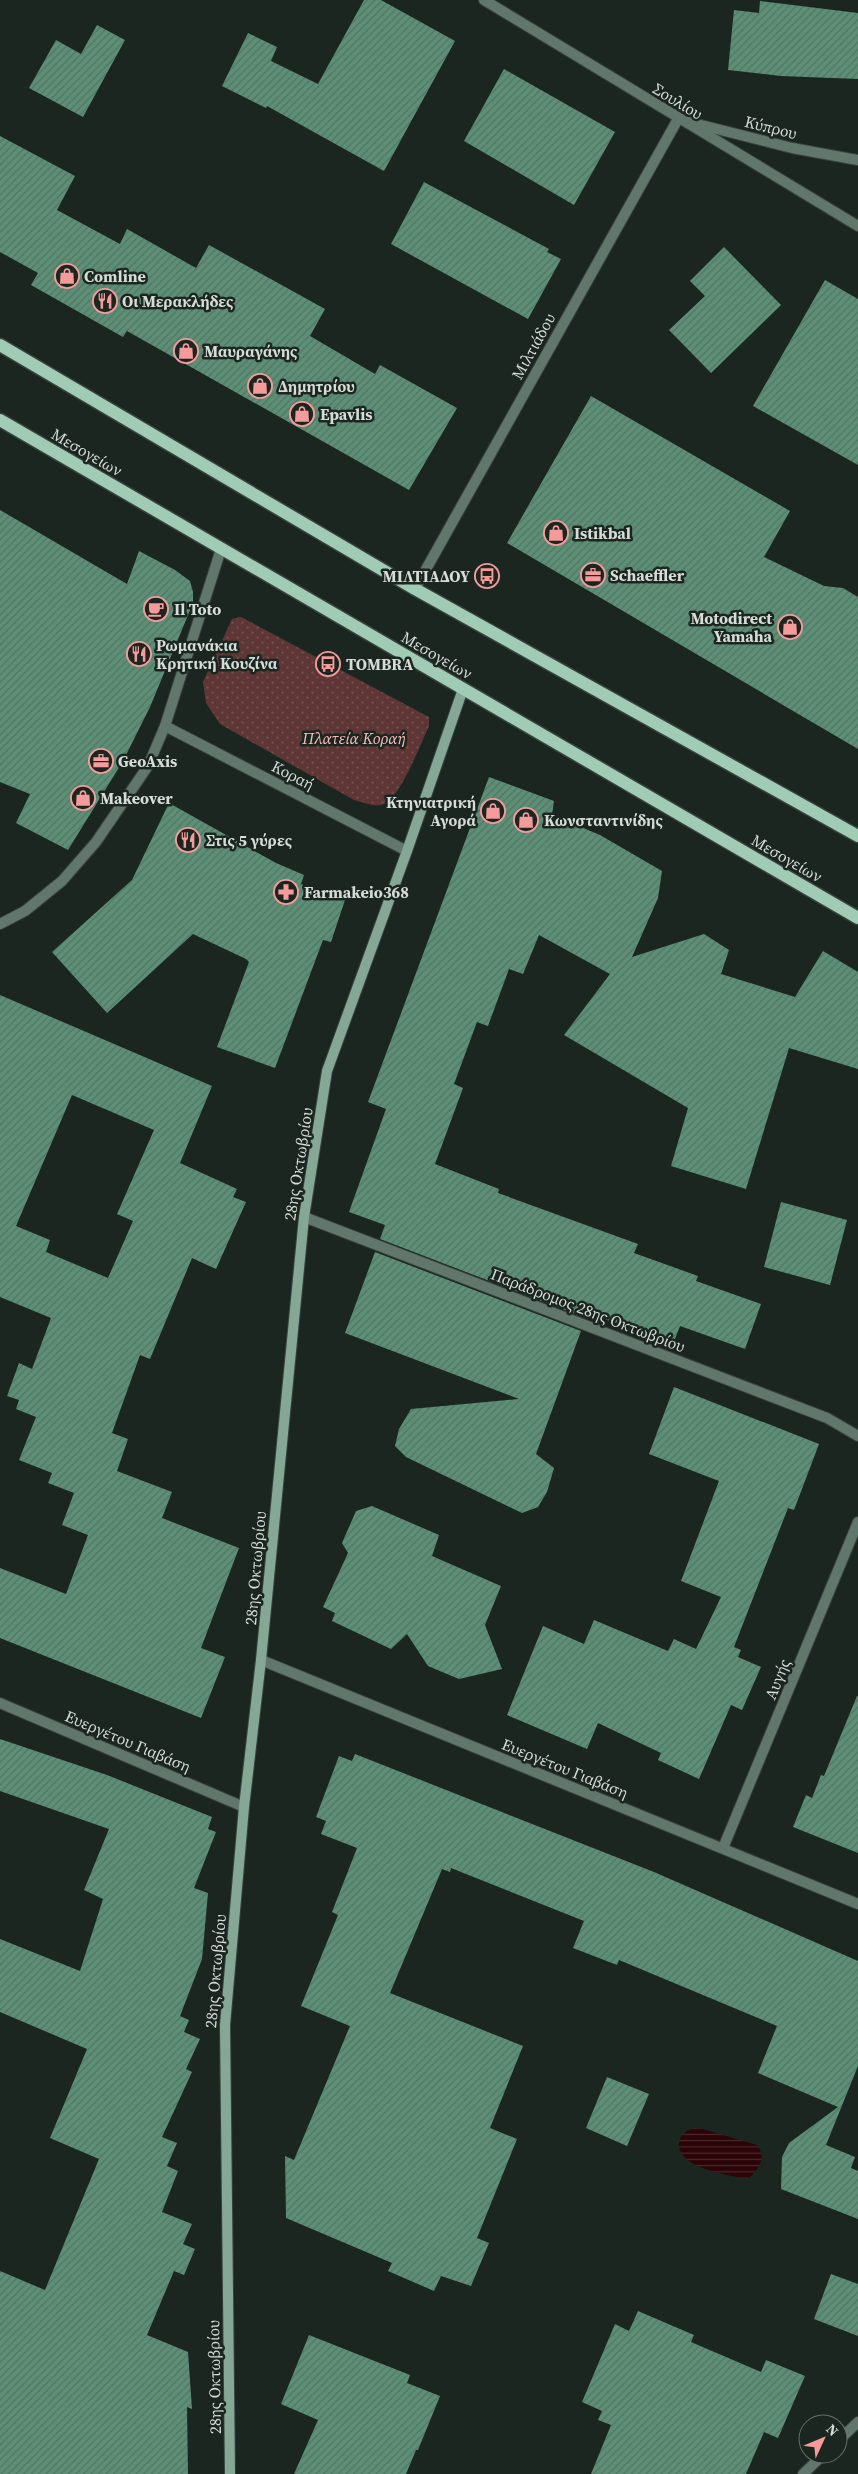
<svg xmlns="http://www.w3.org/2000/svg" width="858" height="2474" viewBox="0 0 858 2474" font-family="'Source Serif 4',serif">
<defs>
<pattern id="park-dots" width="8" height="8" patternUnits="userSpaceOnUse" patternTransform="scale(1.25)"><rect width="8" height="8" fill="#5e3636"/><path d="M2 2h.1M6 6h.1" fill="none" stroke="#745352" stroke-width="1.8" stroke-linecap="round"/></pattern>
<pattern id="water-rules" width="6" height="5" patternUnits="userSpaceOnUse" patternTransform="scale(1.25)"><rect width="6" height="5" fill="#2b0408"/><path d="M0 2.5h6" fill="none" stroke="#49282b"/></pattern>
<pattern id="building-hatch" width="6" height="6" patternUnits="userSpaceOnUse" patternTransform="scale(1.25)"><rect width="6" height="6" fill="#5d8f77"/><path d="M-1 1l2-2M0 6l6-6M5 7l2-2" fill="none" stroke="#537464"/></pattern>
</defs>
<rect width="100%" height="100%" fill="#1b2621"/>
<path fill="url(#park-dots)" d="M 241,617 L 429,717 L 429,726 C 421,743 400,798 384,804 C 375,808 363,802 354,800 L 220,724 L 206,703 L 203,682 L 232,619 Z"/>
<path fill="url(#water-rules)" d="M 696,2127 L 757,2145 C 767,2157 759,2169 748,2179 C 729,2175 680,2169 679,2145 C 678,2135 687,2130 696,2127 Z"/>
<g fill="url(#building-hatch)" fill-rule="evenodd">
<polygon points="364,0 381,0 455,41 384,171 267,106 266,108 222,86 248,33 277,47 271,61 318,84"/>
<polygon points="760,1 858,13 858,79 781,76 728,70 734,10 759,13"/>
<polygon points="97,25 125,40 83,117 29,88 56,40 81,54"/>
<polygon points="504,69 615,132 574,205 464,141"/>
<polygon points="0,136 75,176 57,210 120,244 127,229 196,268 209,245 325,309 310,336 375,374 380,365 457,408 409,490 127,331 123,337 31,285 38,273 0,252"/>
<polygon points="424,182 549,249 547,252 561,259 528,319 391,244"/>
<polygon points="724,247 781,305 711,373 669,330 705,296 690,281"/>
<polygon points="825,280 858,299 858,465 753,406"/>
<polygon points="591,396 790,511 764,557 824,586 843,588 858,597 858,749 507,543"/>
<polygon points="0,510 127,584 139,551 175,570 190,581 193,592 193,603 150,707 123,761 68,850 16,823 30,794 0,782"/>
<polygon points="489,777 554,801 552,815 600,835 662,871 658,898 632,957 704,934 729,950 721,974 795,997 823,951 858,972 858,1069 789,1048 746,1189 671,1166 688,1108 564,1035 610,974 539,935 523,974 509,969 488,1026 477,1022 454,1084 463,1088 435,1164 499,1189 498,1193 638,1244 634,1253 698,1276 696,1281 761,1304 745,1349 680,1326 673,1344 588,1313 586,1318 380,1239 385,1225 349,1212 386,1109 368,1102"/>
<polygon points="169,803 276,863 304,875 301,884 345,900 331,942 323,940 275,1068 217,1047 249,962 246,959 193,934 107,1013 52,952 132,880"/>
<path d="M 0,995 L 212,1086 L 180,1163 L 237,1189 L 233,1197 L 246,1202 L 216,1269 L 192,1258 L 150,1359 L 140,1355 L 112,1433 L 128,1439 L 117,1471 L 172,1492 L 162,1518 L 239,1548 L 201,1648 L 225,1657 L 201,1718 L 0,1638 L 0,1568 L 66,1594 L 88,1535 L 62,1525 L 74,1493 L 48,1483 L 52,1473 L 19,1460 L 36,1417 L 16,1409 L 19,1400 L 7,1396 L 19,1363 L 32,1369 L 51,1318 L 0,1297 ZM 72,1095 L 154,1130 L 117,1214 L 133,1221 L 108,1278 L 46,1252 L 50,1240 L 16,1226 Z"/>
<polygon points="781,1202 847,1220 830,1285 764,1267"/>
<polygon points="375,1252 581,1331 536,1454 554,1468 547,1492 538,1507 522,1513 406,1457 395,1446 399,1429 411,1409 519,1399 345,1333"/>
<polygon points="674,1387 819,1444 794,1510 788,1508 734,1647 741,1650 738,1657 761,1667 742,1710 731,1705 699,1779 658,1760 661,1753 598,1723 587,1749 507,1715 543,1626 584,1644 594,1620 668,1651 674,1639 696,1649 721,1597 681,1581 719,1481 649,1454"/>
<polygon points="372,1506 439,1535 432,1556 501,1586 485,1625 502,1669 459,1679 428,1666 407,1634 391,1649 332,1621 335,1613 323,1607 348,1553 342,1543 356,1511"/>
<polygon points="857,1696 858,1696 858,1853 793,1827 806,1795 812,1798 821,1775 824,1776"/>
<polygon points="0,1739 107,1775 212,1817 208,1829 216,1832 194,1888 208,1893 202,1959 180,2016 189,2020 184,2032 200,2039 186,2069 192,2072 162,2137 177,2143 167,2166 178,2171 162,2212 192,2224 183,2244 195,2249 184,2275 174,2271 147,2335 188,2352 192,2409 187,2407 188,2474 0,2474 0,2271 45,2290 99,2159 50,2138 87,2049 0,2012 0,1939 80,1971 103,1899 84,1890 109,1829 0,1791"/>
<polygon points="355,1754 654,1872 858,1961 858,2066 826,2145 855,2157 851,2168 858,2171 858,2219 781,2189 782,2157 789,2143 838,2107 758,2073 777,2026 619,1960 617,1965 573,1948 584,1921 451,1868 450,1872 442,1869 390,1993 523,2046 490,2128 517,2139 477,2238 489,2243 471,2286 441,2276 434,2291 388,2271 392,2263 286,2218 285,2156 294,2160 350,2026 301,2006 338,1915 332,1912 357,1848 321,1834 326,1821 316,1817 339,1756 352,1761"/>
<polygon points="607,2077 649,2094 627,2146 586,2128"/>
<polygon points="831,2274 858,2284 858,2336 814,2319"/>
<polygon points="638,2311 694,2335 691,2342 761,2372 766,2360 805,2376 778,2438 764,2432 746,2474 591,2474 611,2425 598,2420 602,2411 582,2402 615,2324 629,2331"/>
<polygon points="309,2335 410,2375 407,2383 440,2396 418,2450 416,2450 406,2474 294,2474 318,2420 281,2404"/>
</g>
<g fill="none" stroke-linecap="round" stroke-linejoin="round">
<defs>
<g id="street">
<polyline points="484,0 858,226"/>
<polyline points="689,122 792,148 858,160"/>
<polyline points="415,589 678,119"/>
<polyline points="165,726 407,851"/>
<polyline points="0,924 25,911 62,881 96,842 148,766 165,726 221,549"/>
<polyline points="304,1217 827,1418 858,1436"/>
<polyline points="261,1660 858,1904"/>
<polyline points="0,1703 244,1807"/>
<polyline points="723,1848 858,1522"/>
<polyline points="838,2441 858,2422"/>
<polyline points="803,2474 824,2454"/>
</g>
<polyline id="secondary" points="230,2474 225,2025 244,1807 261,1660 304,1217 327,1071 407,851 463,689"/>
<g id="primary">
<polyline points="0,345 415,589 858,836"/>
<polyline points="0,420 858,918"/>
</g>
</defs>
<use href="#street" stroke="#39433e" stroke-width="12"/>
<use href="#secondary" stroke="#39433e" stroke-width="12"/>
<use href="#primary" stroke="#39433e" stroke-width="15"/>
<use href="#street" stroke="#62776c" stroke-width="10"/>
<use href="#secondary" stroke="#85a796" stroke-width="10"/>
<use href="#primary" stroke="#a0ccb6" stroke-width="12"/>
</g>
<defs>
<symbol id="shop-ring" viewBox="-11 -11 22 22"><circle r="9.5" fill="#1b2621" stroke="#f59b9c" stroke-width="1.5"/><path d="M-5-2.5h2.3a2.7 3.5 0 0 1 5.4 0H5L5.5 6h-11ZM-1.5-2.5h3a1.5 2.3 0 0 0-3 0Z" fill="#f59b9c"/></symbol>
<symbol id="restaurant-ring" viewBox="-11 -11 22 22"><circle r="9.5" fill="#1b2621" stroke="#f59b9c" stroke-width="1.5"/><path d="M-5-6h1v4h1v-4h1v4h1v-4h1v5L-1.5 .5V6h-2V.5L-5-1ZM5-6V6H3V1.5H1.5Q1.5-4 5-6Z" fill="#f59b9c"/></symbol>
<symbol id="office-ring" viewBox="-11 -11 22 22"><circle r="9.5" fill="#1b2621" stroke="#f59b9c" stroke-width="1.5"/><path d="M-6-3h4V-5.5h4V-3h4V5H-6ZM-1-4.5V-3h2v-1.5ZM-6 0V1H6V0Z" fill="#f59b9c"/></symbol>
<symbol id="bus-ring" viewBox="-11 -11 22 22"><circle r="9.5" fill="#1b2621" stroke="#f59b9c" stroke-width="1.5"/><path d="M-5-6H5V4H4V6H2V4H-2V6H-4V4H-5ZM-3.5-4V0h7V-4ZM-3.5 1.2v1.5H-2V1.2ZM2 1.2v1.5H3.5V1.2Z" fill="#f59b9c"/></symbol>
<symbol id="cafe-ring" viewBox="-11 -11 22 22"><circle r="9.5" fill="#1b2621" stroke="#f59b9c" stroke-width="1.5"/><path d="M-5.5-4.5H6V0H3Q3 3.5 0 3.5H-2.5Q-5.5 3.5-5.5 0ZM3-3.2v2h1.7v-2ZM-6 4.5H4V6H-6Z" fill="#f59b9c"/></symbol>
<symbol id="pharmacy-ring" viewBox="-11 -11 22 22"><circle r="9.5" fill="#1b2621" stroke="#f59b9c" stroke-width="1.5"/><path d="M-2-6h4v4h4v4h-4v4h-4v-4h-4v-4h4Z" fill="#f59b9c"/></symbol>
</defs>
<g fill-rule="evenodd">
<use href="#shop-ring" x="53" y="262" width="28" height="28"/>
<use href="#restaurant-ring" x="91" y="287" width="28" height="28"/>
<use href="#shop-ring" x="172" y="337" width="28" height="28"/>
<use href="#shop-ring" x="246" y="372" width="28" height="28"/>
<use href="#shop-ring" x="288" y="400" width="28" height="28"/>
<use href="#shop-ring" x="542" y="519" width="28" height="28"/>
<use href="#office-ring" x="579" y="561" width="28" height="28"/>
<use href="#bus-ring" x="473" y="562" width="28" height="28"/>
<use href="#cafe-ring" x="142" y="595" width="28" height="28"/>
<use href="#shop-ring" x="776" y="613" width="28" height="28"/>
<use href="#restaurant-ring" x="125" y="640" width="28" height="28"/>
<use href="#bus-ring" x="314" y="650" width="28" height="28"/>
<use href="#office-ring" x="87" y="747" width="28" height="28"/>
<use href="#shop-ring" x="69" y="784" width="28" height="28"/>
<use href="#shop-ring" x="479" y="797" width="28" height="28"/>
<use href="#shop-ring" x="512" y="806" width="28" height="28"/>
<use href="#restaurant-ring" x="174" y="826" width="28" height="28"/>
<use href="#pharmacy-ring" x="272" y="878" width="28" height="28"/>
</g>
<g text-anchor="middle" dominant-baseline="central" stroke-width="5" stroke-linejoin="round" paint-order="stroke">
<g font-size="16" fill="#d6ddd9" stroke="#1b2621">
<text transform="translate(678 101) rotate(31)">Σουλίου</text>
<text transform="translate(771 127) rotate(14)">Κύπρου</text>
<text transform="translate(533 346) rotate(-61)">Μιλτιάδου</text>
<text transform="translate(87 452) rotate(30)">Μεσογείων</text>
<text transform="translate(437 655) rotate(30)">Μεσογείων</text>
<text transform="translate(293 775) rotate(27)">Κοραή</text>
<text transform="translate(787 858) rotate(30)">Μεσογείων</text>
<text transform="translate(298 1164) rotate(-81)">28ης Οκτωβρίου</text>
<text transform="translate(588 1310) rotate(21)">Παράδρομος 28ης Οκτωβρίου</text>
<text transform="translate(255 1568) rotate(-85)">28ης Οκτωβρίου</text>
<text transform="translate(777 1679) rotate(-68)">Αυγής</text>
<text transform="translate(128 1741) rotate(23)">Ευεργέτου Γιαβάση</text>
<text transform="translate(565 1768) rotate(22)">Ευεργέτου Γιαβάση</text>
<text transform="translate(215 1971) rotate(-85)">28ης Οκτωβρίου</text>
<text transform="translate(214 2377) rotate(-91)">28ης Οκτωβρίου</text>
</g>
<g font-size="16" font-weight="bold" fill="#d6ddd9" stroke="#1b2621" text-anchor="start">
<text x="84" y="276">Comline</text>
<text x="122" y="301">Οι Μερακλήδες</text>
<text x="204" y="351">Μαυραγάνης</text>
<text x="278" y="386">Δημητρίου</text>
<text x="320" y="414">Epavlis</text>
<text x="574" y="533">Istikbal</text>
<text x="610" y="575">Schaeffler</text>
<text x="470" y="576" text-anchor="end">ΜΙΛΤΙΑΔΟΥ</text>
<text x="174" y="609">Il Toto</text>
<text x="772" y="618" text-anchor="end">Motodirect<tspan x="772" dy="18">Yamaha</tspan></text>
<text x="156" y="645">Ρωμανάκια<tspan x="156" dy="18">Κρητική Κουζίνα</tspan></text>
<text x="346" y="664">TOMBRA</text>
<text x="118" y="761">GeoAxis</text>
<text x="100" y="798">Makeover</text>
<text x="476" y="802" text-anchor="end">Κτηνιατρική<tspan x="476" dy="18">Αγορά</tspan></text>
<text x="544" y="820">Κωνσταντινίδης</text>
<text x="206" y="840">Στις 5 γύρες</text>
<text x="304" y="892">Farmakeio368</text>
</g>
<g font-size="16" font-style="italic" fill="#fcbaba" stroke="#1b2621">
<text x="354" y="738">Πλατεία Κοραή</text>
</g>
</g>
<g transform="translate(823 2439) rotate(46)"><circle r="24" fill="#1b2621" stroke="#666f6b"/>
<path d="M0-4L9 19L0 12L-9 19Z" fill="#f59b9c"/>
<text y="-8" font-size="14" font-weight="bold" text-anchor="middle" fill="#d6ddd9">N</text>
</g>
</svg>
